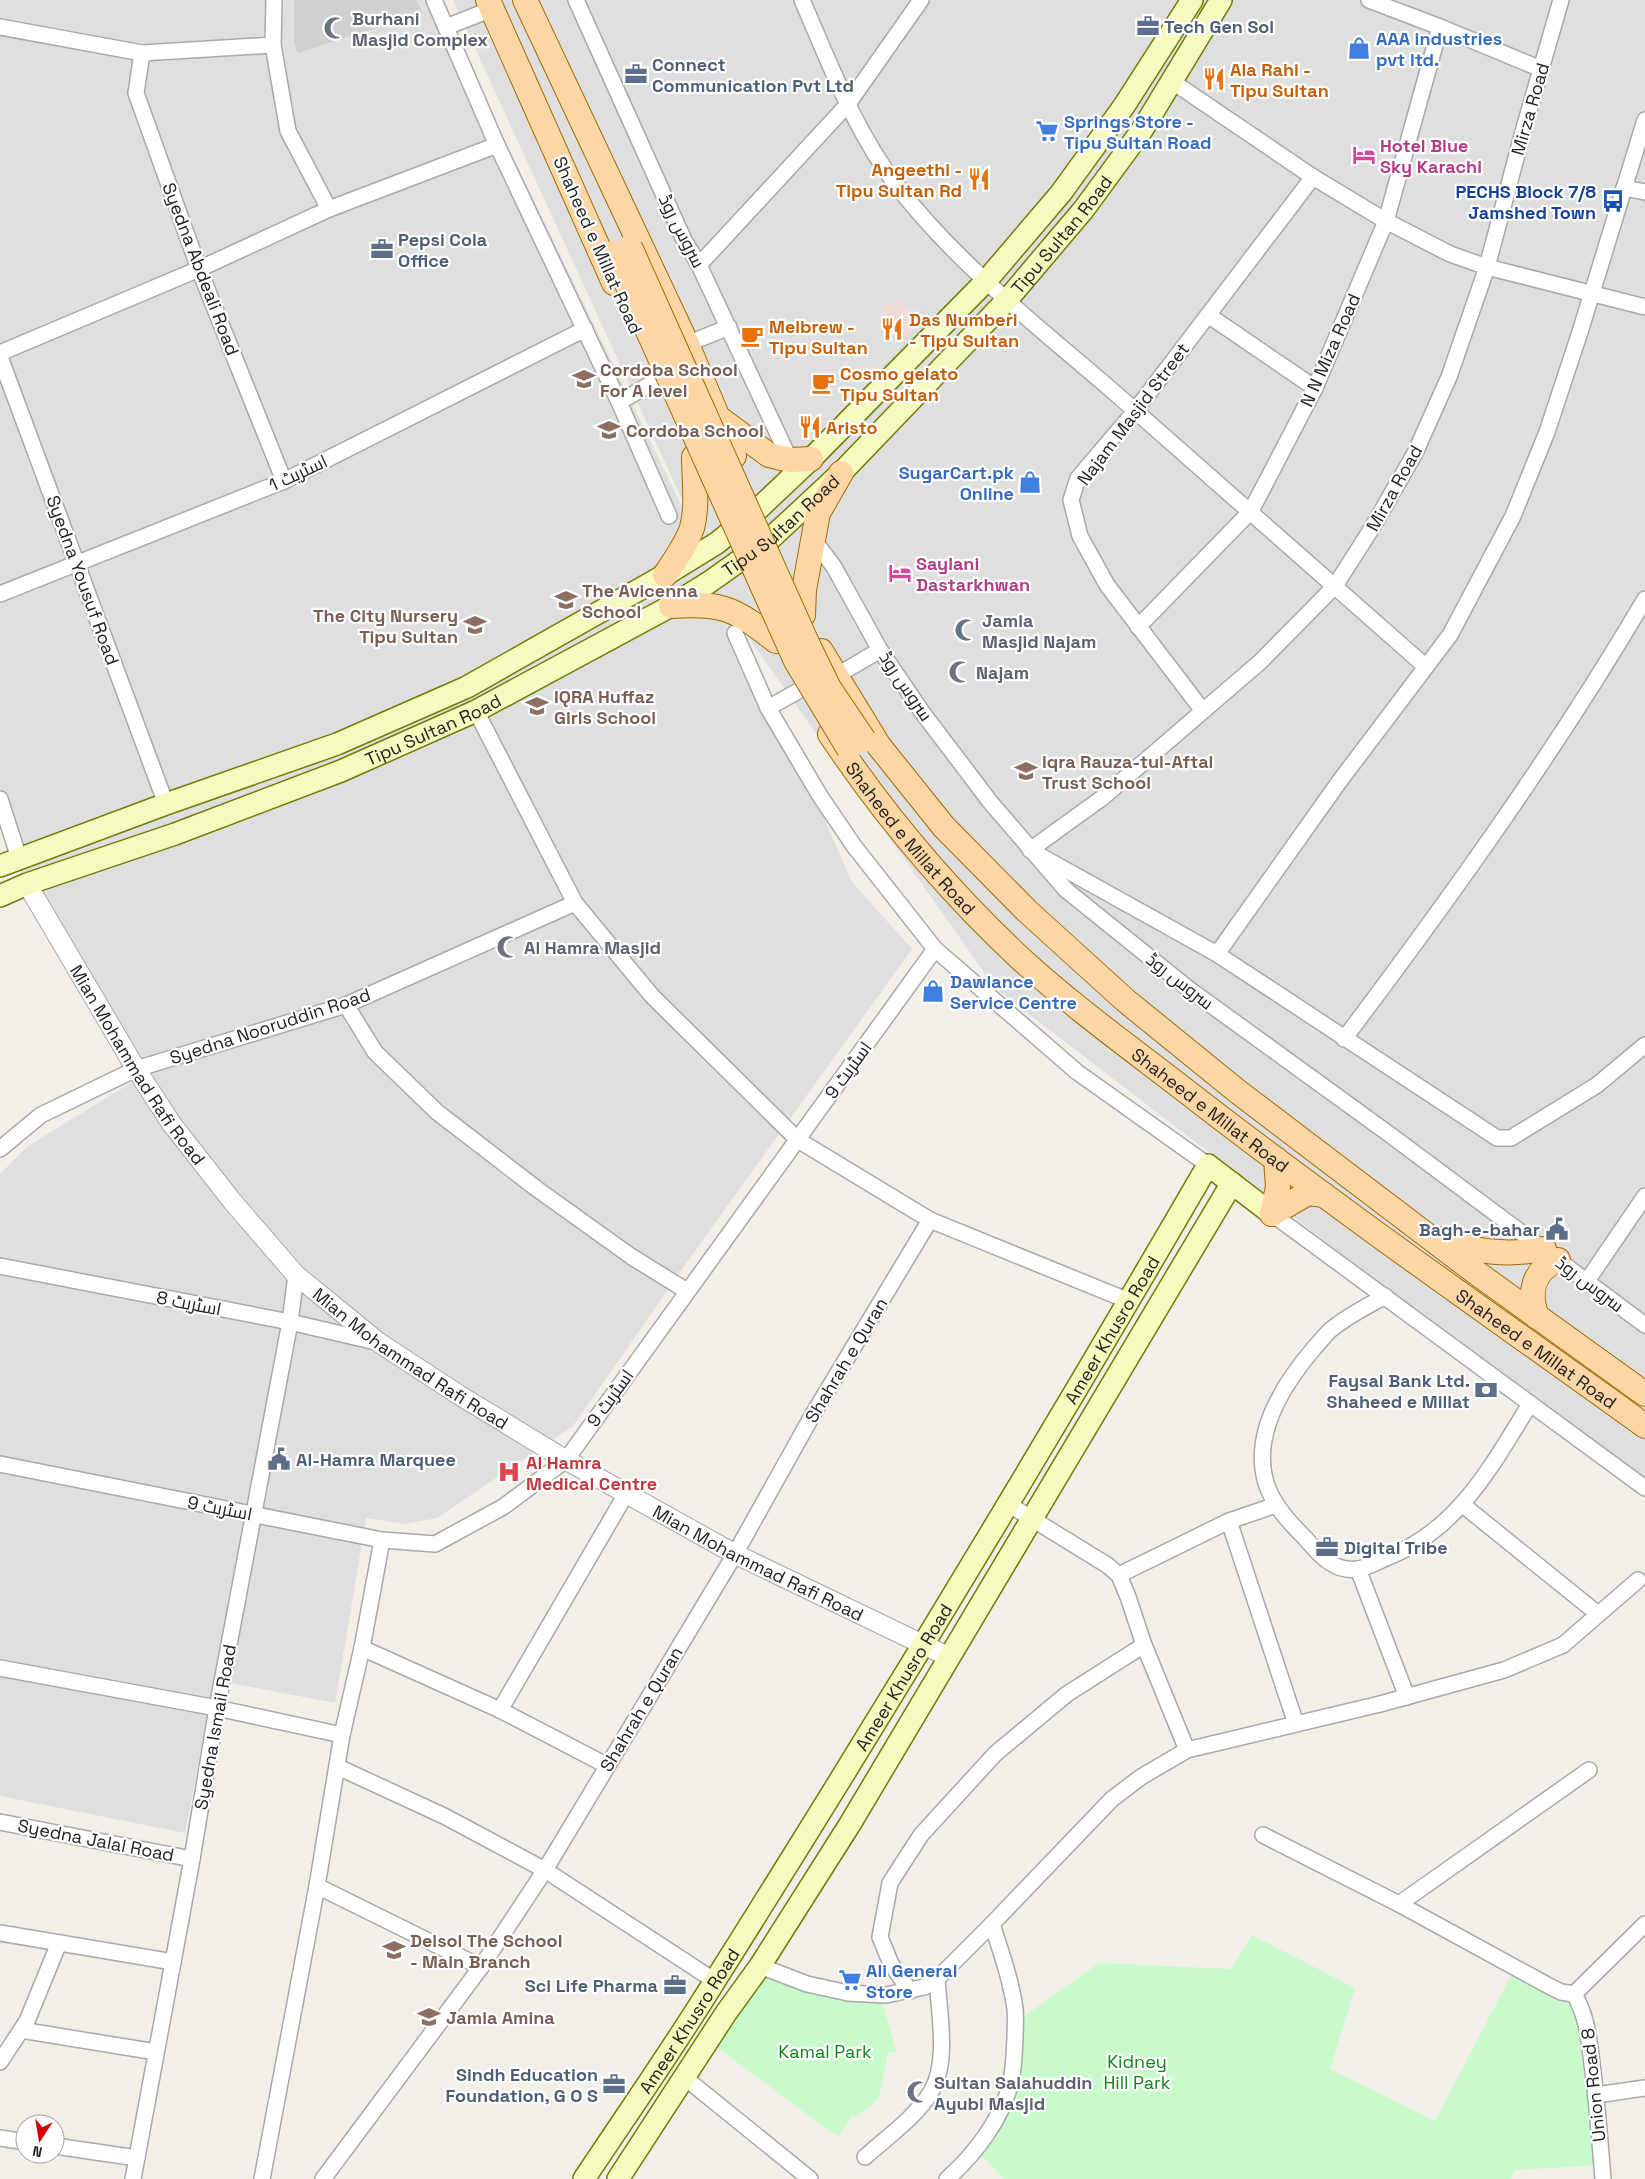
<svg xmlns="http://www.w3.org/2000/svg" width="1645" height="2179" viewBox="0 0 1645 2179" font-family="'Space Grotesk',Cairo,sans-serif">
<rect width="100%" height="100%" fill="#f2efe9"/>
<g fill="#e0dfdf">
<polygon points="0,0 437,0 734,614 852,882 912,949 690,1258 573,1426 437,1518 405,1524 366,1518 335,1703 214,1680 185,1833 0,1796 0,1174 28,1146 134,1081 34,904 4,828 0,830"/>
<polygon points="453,0 1645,0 1645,1487 995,988 739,624"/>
</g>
<polygon fill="#f2dad9" points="898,297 920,323 905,339 881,312"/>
<polygon fill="#d0d0d0" points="294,0 416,0 423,13 298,53 294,42"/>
<g fill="#c8facc">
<polygon points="1252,1935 1355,1988 1330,2069 1435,2121 1515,1968 1574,1994 1602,2165 1515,2170 1511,2179 1004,2179 975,2149 1011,2081 1015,2023 1099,1963 1231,1969"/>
<polygon points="760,1966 880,1995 897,2053 888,2052 879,2099 856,2117 852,2116 838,2137 708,2041"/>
</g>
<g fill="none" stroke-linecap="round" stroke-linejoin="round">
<defs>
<g id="minor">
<polyline points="434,0 497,145 619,402 669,516"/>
<polyline points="576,0 684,240 699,265 790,460"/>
<path d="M 802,0 C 830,64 854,130 897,186 C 958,265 1040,328 1115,393 C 1219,484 1322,575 1425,666"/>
<polyline points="1369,0 1440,27 1541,69"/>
<polyline points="1561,0 1524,128 1487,267 1449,377 1415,453 1372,528 1335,586 1260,662 1102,798 1030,850 1217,954 1497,1138 1511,1138 1597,1085 1645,1045"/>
<polyline points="0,27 142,53 273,45 274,0"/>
<polyline points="446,27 492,9"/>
<polyline points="273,45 288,131 329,209"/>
<polyline points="142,53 136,93 199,269 284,481"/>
<polyline points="1173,82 1313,177 1386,221 1450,254 1487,267 1645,307"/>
<polyline points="1624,188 1645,192"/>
<polyline points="699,265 848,104 921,0"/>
<polyline points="1208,315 1315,388"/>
<polyline points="687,344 729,327"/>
<polyline points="0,353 199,269 329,209 497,145"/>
<polyline points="0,357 166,804"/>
<polyline points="619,402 658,380"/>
<polyline points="813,539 834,567 880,650 922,712 991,803 1066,890 1189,989 1389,1134 1645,1325"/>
<polyline points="0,594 284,481 585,329"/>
<polyline points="1138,627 1251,511 1315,388 1386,221 1440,27"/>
<polyline points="735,633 768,708 820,796 854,846 935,949 1077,1072 1208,1165"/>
<polyline points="836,676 880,650"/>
<polyline points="768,708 800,690"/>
<polyline points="476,711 575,903 652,996 798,1140 930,1220 1129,1301"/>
<polyline points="1203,711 1107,585 1080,536 1071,500 1078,478 1135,411 1313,177"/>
<polyline points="0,799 19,858"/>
<polyline points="1217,954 1339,782 1450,635 1513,516 1547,432 1580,332 1645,120"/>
<polyline points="346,1005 375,1052 437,1112 537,1189 632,1257 687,1291"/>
<path d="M 1344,1039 C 1451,897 1555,752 1645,599"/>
<polyline points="0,1149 41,1115 136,1069 346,1005 575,903"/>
<polyline points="1272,1214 1645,1488"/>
<polyline points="0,1266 290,1322 376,1342"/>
<polyline points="1587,1281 1645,1196"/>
<path d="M 1385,1296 C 1368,1306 1349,1315 1333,1328 C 1326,1333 1321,1341 1315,1347 C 1284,1383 1251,1433 1266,1483 C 1273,1505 1290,1523 1305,1538 C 1319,1554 1334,1573 1358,1569 C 1367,1568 1377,1562 1386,1558 C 1458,1530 1491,1467 1530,1404"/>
<polyline points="0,1464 382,1540 435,1544 503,1507 566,1460 935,949"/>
<polyline points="1008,1504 1107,1565 1119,1575 1128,1597 1144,1645 1187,1750"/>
<polyline points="1463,1505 1598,1614"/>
<polyline points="1229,1521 1296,1724"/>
<polyline points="1358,1569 1407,1697"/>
<polyline points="1119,1575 1229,1521 1276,1505"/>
<polyline points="362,1648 500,1710 606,1765"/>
<polyline points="0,1668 217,1708 342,1735"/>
<polyline points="500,1710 626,1494"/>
<polyline points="338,1767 444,1816 545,1870 715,1981"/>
<polyline points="0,1822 192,1859"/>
<polyline points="1263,1835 1399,1904 1549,1986 1561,1992 1574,1994"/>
<polyline points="317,1886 481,1967"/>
<polyline points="1399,1904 1589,1770"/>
<polyline points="0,1933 173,1962"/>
<polyline points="760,1966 807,1984 848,1993 886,1995 924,1987 937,1979 992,1924 1112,1799 1141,1777 1187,1750 1380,1704 1504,1670 1563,1645 1638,1580"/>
<polyline points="910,1991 891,1964 880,1937 890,1883 921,1835 995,1754 1067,1694 1144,1645"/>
<path d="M 1574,1994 C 1587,2016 1589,2039 1592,2064 C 1597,2102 1600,2141 1603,2179"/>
<polyline points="1574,1994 1645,1924"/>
<polyline points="21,2030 156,2052"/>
<polyline points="0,2062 27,2021 59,1943"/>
<polyline points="684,2077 810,2179"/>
<polyline points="1596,2095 1645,2088"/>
<polyline points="0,2138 25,2142"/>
<polyline points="55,2146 137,2158"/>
<path d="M 865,2157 C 887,2137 915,2118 931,2092 C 949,2062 939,2012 937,1979"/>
<polyline points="133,2179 192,1859 217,1708 290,1322 296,1275"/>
<polyline points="262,2179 317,1886 342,1735 362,1648 382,1540"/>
<polyline points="323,2179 481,1967 545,1870 735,1554 812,1416 930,1220"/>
<path d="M 947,2179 C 975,2154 1003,2118 1011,2081 C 1014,2068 1014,2053 1015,2039 C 1015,2029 1016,2019 1015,2009 C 1011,1980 1001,1952 992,1924"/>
</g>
<g id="tertiary">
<path id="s1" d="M 27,884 L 136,1069 L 171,1123 L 232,1201 L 296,1275 L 378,1342 L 459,1395 L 566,1460 L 735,1554 L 949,1657"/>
</g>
<g id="secondary">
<polyline points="0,866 166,804 337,744 467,687 665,575 717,543 756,511 811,459 986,281 1061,193 1124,106 1192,0"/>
<path id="s2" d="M 0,896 L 27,884 L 175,834 L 341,771 L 476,711 L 671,606 L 708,583 L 770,539 L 841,473 L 1007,300 L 1084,209 L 1142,130 L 1221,0"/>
<path id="s3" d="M 584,2179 C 628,2113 674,2047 716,1979 C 885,1711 1049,1439 1208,1165 L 1272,1214"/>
<polyline points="618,2179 726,2013 760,1966 850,1824 1232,1183"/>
</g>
<g id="primary">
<polyline points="488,0 614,283"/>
<polyline points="525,0 687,344 734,456"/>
<polyline points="720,419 769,455 790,460 811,459"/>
<path d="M 665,575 C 675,560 686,545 692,528 C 698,506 694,479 694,457"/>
<path d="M 671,606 C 723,602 735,609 776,641"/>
<polyline points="803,615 804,590 818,513 841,473"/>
<polyline points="821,651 879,746 944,827 1027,911 1125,1000 1237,1091 1474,1271 1645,1394"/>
<path id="s4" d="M 830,734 C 886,818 948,891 1022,960 C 1079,1012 1143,1057 1204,1105 C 1348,1216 1498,1320 1645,1426"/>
<polyline points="1272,1214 1308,1193 1324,1195"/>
<polyline points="1272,1214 1278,1187 1276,1159"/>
<path d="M 1440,1239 C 1476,1252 1506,1256 1544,1249"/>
<path d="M 1537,1317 C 1528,1293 1533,1270 1558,1260"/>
</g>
</defs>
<use href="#minor" stroke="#a9a9a9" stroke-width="18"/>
<use href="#tertiary" stroke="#a9a9a9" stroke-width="21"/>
<use href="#secondary" stroke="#707d05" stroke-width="24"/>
<use href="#primary" stroke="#a06b00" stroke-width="26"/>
<use href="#minor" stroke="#fff" stroke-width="15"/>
<use href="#tertiary" stroke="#fff" stroke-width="19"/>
<use href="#secondary" stroke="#f7fabf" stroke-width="21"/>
<use href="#primary" stroke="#fcd6a4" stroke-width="24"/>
<defs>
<g id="primary-bridge">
<polyline points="630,247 808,645 829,688 864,740"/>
<polyline points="613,253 796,661 849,749"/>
</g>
</defs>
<use href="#primary-bridge" stroke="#a06b00" stroke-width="26" stroke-linecap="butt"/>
<use href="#primary-bridge" stroke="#fcd6a4" stroke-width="24"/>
</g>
<defs>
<symbol id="office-bare" viewBox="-9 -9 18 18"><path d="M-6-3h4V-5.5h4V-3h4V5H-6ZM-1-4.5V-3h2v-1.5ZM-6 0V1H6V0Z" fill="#5c6f8a" stroke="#fff" stroke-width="2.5" paint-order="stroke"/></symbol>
<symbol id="mosque-bare" viewBox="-9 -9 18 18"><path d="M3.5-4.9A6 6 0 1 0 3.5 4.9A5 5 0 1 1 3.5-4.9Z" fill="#6b7280" stroke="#fff" stroke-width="2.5" paint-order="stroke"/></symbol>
<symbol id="shop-bare" viewBox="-9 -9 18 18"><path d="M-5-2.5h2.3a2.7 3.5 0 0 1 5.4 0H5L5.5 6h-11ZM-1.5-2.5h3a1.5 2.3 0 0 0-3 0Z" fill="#3f7fe0" stroke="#fff" stroke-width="2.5" paint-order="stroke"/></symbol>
<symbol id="restaurant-bare" viewBox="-9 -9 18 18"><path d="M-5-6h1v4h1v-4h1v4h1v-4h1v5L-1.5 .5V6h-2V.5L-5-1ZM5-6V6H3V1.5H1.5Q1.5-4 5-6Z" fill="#e8710a" stroke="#fff" stroke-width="2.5" paint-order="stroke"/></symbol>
<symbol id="supermarket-bare" viewBox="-9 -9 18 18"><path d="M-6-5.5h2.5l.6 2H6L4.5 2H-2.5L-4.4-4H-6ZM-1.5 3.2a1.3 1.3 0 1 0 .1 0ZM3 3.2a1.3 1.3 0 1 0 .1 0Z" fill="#3f7fe0" stroke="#fff" stroke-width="2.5" paint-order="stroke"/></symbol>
<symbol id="hotel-bare" viewBox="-9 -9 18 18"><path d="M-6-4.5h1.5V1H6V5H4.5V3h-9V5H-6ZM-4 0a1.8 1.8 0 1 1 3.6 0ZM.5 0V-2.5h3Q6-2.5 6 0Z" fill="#d1479c" stroke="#fff" stroke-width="2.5" paint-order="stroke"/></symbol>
<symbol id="bus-bare" viewBox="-9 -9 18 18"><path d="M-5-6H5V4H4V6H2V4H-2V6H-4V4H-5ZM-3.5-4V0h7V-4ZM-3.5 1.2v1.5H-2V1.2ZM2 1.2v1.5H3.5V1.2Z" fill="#1a4fb4" stroke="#fff" stroke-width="2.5" paint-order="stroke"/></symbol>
<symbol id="cafe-bare" viewBox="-9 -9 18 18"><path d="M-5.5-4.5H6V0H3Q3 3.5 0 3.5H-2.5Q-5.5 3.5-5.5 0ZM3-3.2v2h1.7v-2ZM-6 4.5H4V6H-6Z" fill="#e8710a" stroke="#fff" stroke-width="2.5" paint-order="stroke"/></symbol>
<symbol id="school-bare" viewBox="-9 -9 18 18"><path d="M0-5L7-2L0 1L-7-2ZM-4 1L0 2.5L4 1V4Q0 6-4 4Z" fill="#8d6e63" stroke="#fff" stroke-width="2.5" paint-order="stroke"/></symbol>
<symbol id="civic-bare" viewBox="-9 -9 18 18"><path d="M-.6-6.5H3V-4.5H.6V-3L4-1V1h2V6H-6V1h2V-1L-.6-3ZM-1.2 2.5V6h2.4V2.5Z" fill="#5c6f8a" stroke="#fff" stroke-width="2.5" paint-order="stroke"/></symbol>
<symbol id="bank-bare" viewBox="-9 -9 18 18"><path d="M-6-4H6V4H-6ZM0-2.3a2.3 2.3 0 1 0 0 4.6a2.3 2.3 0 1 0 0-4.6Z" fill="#5c6f8a" stroke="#fff" stroke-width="2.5" paint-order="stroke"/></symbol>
<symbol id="hospital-bare" viewBox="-9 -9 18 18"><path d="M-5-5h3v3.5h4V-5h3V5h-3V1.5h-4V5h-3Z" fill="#e0444e" stroke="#fff" stroke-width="2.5" paint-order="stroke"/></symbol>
</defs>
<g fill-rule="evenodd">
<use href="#office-bare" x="1132" y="10" width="32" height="32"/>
<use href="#mosque-bare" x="319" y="12" width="32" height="32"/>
<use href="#shop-bare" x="1343" y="32" width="32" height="32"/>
<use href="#office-bare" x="620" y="58" width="32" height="32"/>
<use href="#restaurant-bare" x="1198" y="63" width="32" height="32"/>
<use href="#supermarket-bare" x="1031" y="115" width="32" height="32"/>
<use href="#hotel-bare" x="1348" y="139" width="32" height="32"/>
<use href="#restaurant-bare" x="963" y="163" width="32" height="32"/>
<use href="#bus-bare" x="1597" y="185" width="32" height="32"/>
<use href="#office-bare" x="366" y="233" width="32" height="32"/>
<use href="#restaurant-bare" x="876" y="313" width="32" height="32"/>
<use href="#cafe-bare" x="736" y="320" width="32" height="32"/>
<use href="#school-bare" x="568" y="363" width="32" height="32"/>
<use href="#cafe-bare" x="807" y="367" width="32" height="32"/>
<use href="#restaurant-bare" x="794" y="411" width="32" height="32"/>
<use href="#school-bare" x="593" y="414" width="32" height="32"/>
<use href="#shop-bare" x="1014" y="466" width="32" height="32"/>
<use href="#hotel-bare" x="884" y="557" width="32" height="32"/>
<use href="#school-bare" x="550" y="584" width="32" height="32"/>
<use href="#school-bare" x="459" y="609" width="32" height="32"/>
<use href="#mosque-bare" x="950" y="614" width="32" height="32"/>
<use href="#mosque-bare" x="944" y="656" width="32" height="32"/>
<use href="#school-bare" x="521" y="690" width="32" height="32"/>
<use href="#school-bare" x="1010" y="755" width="32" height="32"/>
<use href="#mosque-bare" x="492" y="931" width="32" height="32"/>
<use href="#shop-bare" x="917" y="975" width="32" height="32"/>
<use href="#civic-bare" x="1541" y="1213" width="32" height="32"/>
<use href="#bank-bare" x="1470" y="1374" width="32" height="32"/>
<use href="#civic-bare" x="263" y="1443" width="32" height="32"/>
<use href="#hospital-bare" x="493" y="1456" width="32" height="32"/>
<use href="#office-bare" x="1311" y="1531" width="32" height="32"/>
<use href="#school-bare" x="378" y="1934" width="32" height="32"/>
<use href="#supermarket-bare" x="834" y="1964" width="32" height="32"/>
<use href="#office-bare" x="659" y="1969" width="32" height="32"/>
<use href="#school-bare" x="413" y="2001" width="32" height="32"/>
<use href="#office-bare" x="598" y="2068" width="32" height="32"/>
<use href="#mosque-bare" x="902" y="2076" width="32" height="32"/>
</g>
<g text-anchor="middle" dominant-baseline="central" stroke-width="4.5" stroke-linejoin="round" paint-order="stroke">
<g font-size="18" font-weight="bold" fill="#5b616d" stroke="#fff" text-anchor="start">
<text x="352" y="18">Burhani<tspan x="352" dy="21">Masjid Complex</tspan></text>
<text x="982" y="620">Jamia<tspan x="982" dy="21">Masjid Najam</tspan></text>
<text x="976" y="672">Najam</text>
<text x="524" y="947">Al Hamra Masjid</text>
<text x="934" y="2082">Sultan Salahuddin<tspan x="934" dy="21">Ayubi Masjid</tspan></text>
</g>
<g font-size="18" font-weight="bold" fill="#4e5e75" stroke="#fff" text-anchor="start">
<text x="1164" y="26">Tech Gen Sol</text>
<text x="652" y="64">Connect<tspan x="652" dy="21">Communication Pvt Ltd</tspan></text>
<text x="398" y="239">Pepsi Cola<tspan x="398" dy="21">Office</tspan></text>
<text x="1540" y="1229" text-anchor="end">Bagh-e-bahar</text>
<text x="1470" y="1380" text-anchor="end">Faysal Bank Ltd.<tspan x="1470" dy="21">Shaheed e Millat</tspan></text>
<text x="296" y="1459">Al-Hamra Marquee</text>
<text x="1344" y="1547">Digital Tribe</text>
<text x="658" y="1985" text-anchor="end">Sci Life Pharma</text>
<text x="598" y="2074" text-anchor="end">Sindh Education<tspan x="598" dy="21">Foundation, G O S</tspan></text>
</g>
<g font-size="18" font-weight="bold" fill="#366cbe" stroke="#fff" text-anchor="start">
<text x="1376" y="38">AAA industries<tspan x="1376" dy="21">pvt ltd.</tspan></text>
<text x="1064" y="121">Springs Store -<tspan x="1064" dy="21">Tipu Sultan Road</tspan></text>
<text x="1014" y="472" text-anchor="end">SugarCart.pk<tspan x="1014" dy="21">Online</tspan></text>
<text x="950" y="981">Dawlance<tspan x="950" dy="21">Service Centre</tspan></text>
<text x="866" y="1970">Ali General<tspan x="866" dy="21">Store</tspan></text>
</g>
<g font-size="18" font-weight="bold" fill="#c56008" stroke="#fff" text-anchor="start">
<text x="1230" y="69">Ala Rahi -<tspan x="1230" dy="21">Tipu Sultan</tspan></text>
<text x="962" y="169" text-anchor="end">Angeethi -<tspan x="962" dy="21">Tipu Sultan Rd</tspan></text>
<text x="909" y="319">Das Numberi<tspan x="909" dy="21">- Tipu Sultan</tspan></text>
<text x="769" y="326">Melbrew -<tspan x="769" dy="21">Tipu Sultan</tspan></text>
<text x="840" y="373">Cosmo gelato<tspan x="840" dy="21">Tipu Sultan</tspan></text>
<text x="826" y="427">Aristo</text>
</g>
<g font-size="18" fill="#222" stroke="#fff">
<text transform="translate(1530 109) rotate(-74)">Mirza Road</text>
<text transform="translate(682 231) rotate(63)">سروس روڈ</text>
<text stroke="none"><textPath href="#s2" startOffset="1274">Tipu Sultan Road</textPath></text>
<text transform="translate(598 245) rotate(66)">Shaheed e Millat Road</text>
<text transform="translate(201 269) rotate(69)">Syedna Abdeali Road</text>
<text transform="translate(1330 350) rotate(-66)">N N Miza Road</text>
<text transform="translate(1133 414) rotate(-53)">Najam Masjid Street</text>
<text transform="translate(298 473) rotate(-25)">اسٹریٹ 1</text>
<text transform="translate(1394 488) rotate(-61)">Mirza Road</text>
<text stroke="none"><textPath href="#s2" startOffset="869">Tipu Sultan Road</textPath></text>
<text transform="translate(83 580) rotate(70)">Syedna Yousuf Road</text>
<text transform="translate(906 686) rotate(56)">سروس روڈ</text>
<text stroke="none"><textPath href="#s2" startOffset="464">Tipu Sultan Road</textPath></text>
<text stroke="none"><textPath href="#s4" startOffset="132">Shaheed e Millat Road</textPath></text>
<text transform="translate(1180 981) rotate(38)">سروس روڈ</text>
<text transform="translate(270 1026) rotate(-18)">Syedna Nooruddin Road</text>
<text stroke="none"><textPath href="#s1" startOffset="212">Mian Mohammad Rafi Road</textPath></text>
<text transform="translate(848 1070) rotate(-54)">اسٹریٹ 9</text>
<text stroke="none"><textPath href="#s4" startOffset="538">Shaheed e Millat Road</textPath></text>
<text transform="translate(1590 1284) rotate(37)">سروس روڈ</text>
<text transform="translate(189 1303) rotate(11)">اسٹریٹ 8</text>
<text stroke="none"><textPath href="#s3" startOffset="1000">Ameer Khusro Road</textPath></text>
<text stroke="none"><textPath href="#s4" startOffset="942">Shaheed e Millat Road</textPath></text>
<text stroke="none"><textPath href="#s1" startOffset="618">Mian Mohammad Rafi Road</textPath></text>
<text transform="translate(846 1360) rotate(-59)">Shahrah e Quran</text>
<text transform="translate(610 1398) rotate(-54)">اسٹریٹ 9</text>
<text transform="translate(220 1508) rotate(11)">اسٹریٹ 9</text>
<text stroke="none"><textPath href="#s1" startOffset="1022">Mian Mohammad Rafi Road</textPath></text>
<text stroke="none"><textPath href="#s3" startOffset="595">Ameer Khusro Road</textPath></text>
<text transform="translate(641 1709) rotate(-59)">Shahrah e Quran</text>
<text transform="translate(215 1727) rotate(-80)">Syedna Ismail Road</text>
<text transform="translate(96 1840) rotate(11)">Syedna Jalal Road</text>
<text stroke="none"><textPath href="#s3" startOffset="190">Ameer Khusro Road</textPath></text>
<text transform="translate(1593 2085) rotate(-96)">Union Road 8</text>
</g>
<g font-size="18" font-weight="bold" fill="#b23c85" stroke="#fff" text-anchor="start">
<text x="1380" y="145">Hotel Blue<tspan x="1380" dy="21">Sky Karachi</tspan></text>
<text x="916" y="563">Saylani<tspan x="916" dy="21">Dastarkhwan</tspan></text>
</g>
<g font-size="18" font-weight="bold" fill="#164399" stroke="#fff" text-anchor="end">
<text x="1596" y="191">PECHS Block 7/8<tspan x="1596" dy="21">Jamshed Town</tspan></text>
</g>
<g font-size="18" font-weight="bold" fill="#785e54" stroke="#fff" text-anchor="start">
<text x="600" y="369">Cordoba School<tspan x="600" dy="21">For A level</tspan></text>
<text x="626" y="430">Cordoba School</text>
<text x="582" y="590">The Avicenna<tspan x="582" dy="21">School</tspan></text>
<text x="458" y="615" text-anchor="end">The City Nursery<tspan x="458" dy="21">Tipu Sultan</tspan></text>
<text x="554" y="696">IQRA Huffaz<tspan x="554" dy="21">Girls School</tspan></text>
<text x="1042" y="761">Iqra Rauza-tul-Aftal<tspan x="1042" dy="21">Trust School</tspan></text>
<text x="410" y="1940">Delsol The School<tspan x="410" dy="21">- Main Branch</tspan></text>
<text x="446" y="2017">Jamia Amina</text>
</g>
<g font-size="18" font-weight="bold" fill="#be3a42" stroke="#fff" text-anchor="start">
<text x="526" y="1462">Al Hamra<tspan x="526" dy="21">Medical Centre</tspan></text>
</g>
<g font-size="18" fill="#0c8416" stroke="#fff">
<text x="825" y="2051">Kamal Park</text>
<text x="1137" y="2061">Kidney<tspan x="1137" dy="21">Hill Park</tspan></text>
</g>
</g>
<g transform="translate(40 2139) rotate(192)"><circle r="24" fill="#ffffff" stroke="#a7a7a7"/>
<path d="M0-4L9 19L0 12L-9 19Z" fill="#d40000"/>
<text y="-8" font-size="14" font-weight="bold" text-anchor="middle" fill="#222222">N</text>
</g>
</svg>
